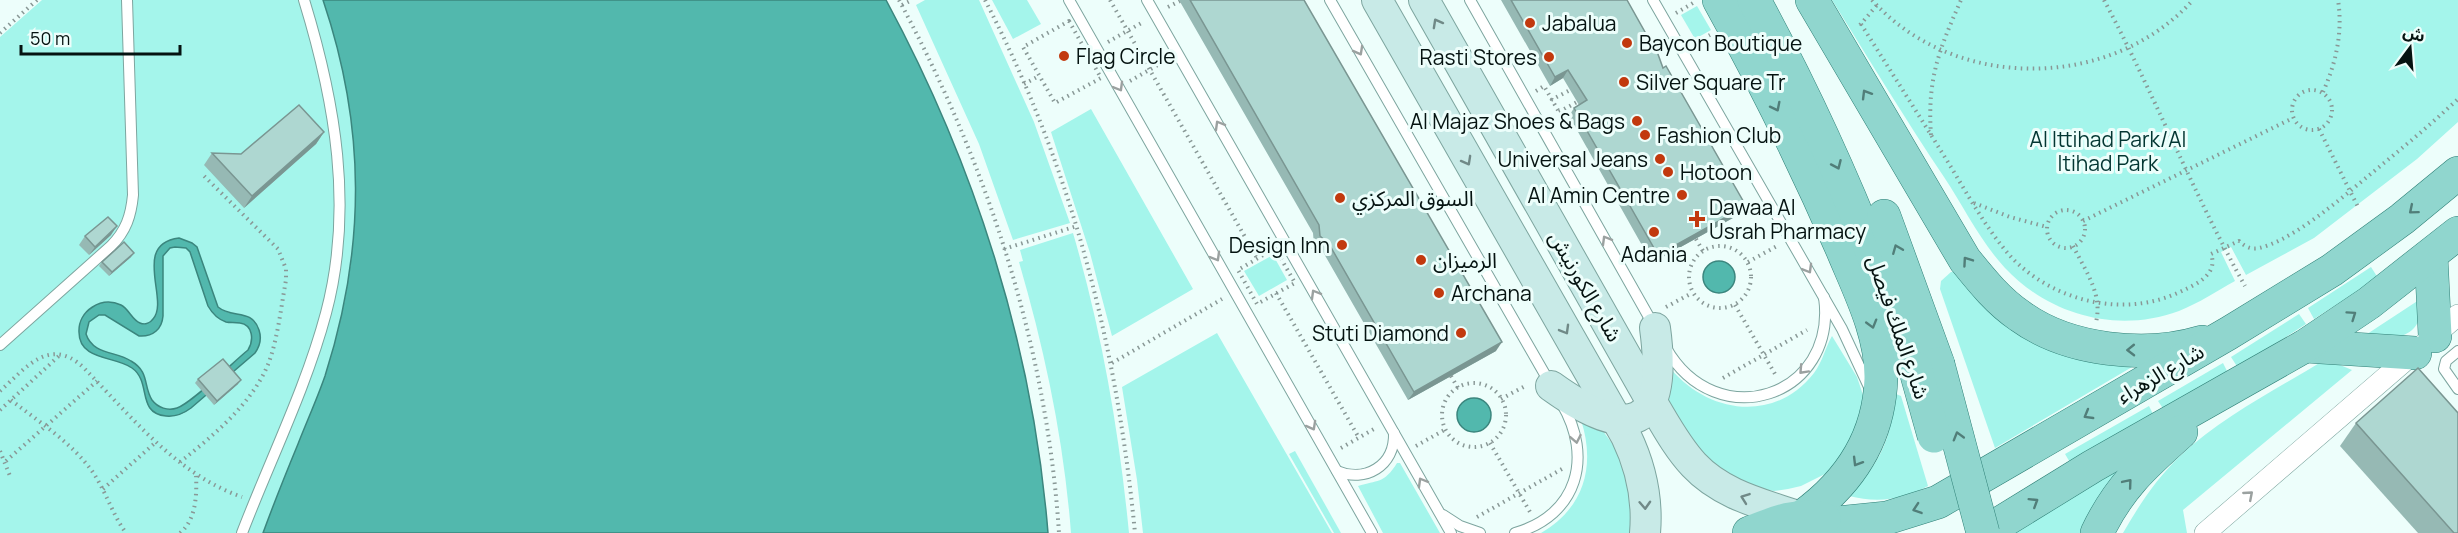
<svg xmlns="http://www.w3.org/2000/svg" width="2458" height="533" viewBox="0 0 2458 533" font-family="Manrope,'Noto Sans Arabic',sans-serif">
<rect width="100%" height="100%" fill="#edfefb"/>
<g fill="#a4f5eb">
<path d="M 42,0 L 323,0 C 367,124 365,252 325,376 C 308,428 283,481 263,533 L 0,533 L 0,37 Z"/>
<polygon points="925,0 979,0 1034,122 1070,223 1013,240 979,144 916,5"/>
<polygon points="992,0 1027,0 1041,24 1013,39"/>
<path d="M 1832,0 L 2458,0 L 2458,122 L 2417,159 L 2314,238 L 2246,275 L 2231,247 L 2221,252 L 2235,281 C 2217,291 2199,303 2179,311 C 2117,334 2049,315 2005,268 C 1980,241 1964,207 1944,177 C 1905,119 1869,59 1832,0 Z"/>
<polygon points="1697,6 1711,30 1695,39 1681,15"/>
<polygon points="1091,109 1193,289 1112,336 1090,253 1051,132"/>
<path d="M 1073,233 C 1102,332 1119,431 1129,533 L 1071,533 C 1064,441 1045,351 1019,262 L 1023,261 L 1020,250 Z"/>
<polygon points="1273,255 1287,280 1259,296 1244,271"/>
<polygon points="2371,267 2378,278 2314,319 2308,308"/>
<polygon points="1951,272 1955,272 2132,367 1995,448 1940,289 1941,281"/>
<path d="M 2422,298 C 2421,305 2421,315 2418,322 C 2408,343 2380,337 2361,338 Z"/>
<polygon points="2299,314 2306,324 2238,368 2231,357"/>
<polygon points="1217,333 1332,533 1143,533 1137,480 1122,387"/>
<path d="M 1832,336 L 1857,377 L 1864,398 L 1853,445 L 1825,474 L 1801,486 L 1788,489 L 1774,491 L 1747,486 L 1700,455 L 1670,404 L 1666,390 L 1671,369 C 1709,414 1775,423 1814,373 C 1823,361 1825,348 1832,336 Z"/>
<path d="M 2326,359 L 2352,370 L 2183,510 L 2187,533 L 2123,533 C 2139,505 2157,478 2180,456 C 2223,416 2277,389 2326,359 Z"/>
<polygon points="2223,363 2228,373 2164,410 2158,401"/>
<path d="M 1896,394 L 1901,396 L 1928,486 C 1903,500 1877,503 1849,496 C 1868,476 1884,454 1890,427 C 1892,416 1892,404 1896,394 Z"/>
<polygon points="2149,406 2154,416 2071,464 2065,454"/>
<path d="M 1581,420 L 1603,431 L 1619,453 L 1630,485 L 1632,533 L 1541,533 C 1584,508 1596,466 1581,420 Z"/>
<polygon points="1295,451 1341,533 1334,533 1289,454"/>
<path d="M 1397,463 L 1400,463 L 1440,533 L 1383,533 L 1358,486 C 1377,480 1384,484 1397,463 Z"/>
<polygon points="2117,470 2104,492 2085,533 2009,533"/>
</g>
<g fill="#52b8ad" stroke="#3b867e" stroke-width="1.5" fill-rule="evenodd">
<path d="M 323,0 L 886,0 C 975,165 1033,346 1048,533 L 263,533 C 274,503 286,473 298,444 C 307,421 317,399 325,376 C 366,248 366,127 323,0 Z"/>
<path d="M 179,238 L 192,243 L 197,247 L 218,307 C 232,319 252,308 259,330 C 262,339 260,346 255,353 L 191,408 C 183,414 176,417 166,416 C 136,413 152,382 132,368 C 116,356 79,361 79,332 C 78,311 101,296 121,305 C 129,309 132,320 140,323 C 145,325 150,323 153,319 C 170,301 131,244 179,238 ZM 175,247 L 186,248 L 190,252 L 208,306 C 212,313 217,319 226,322 C 230,323 235,322 240,323 C 253,325 254,340 248,350 C 233,362 192,403 177,408 C 168,411 158,408 152,400 C 143,386 150,372 131,361 C 116,351 93,355 86,334 L 89,322 L 99,315 L 105,315 L 139,336 C 153,337 162,329 163,316 L 163,256 L 170,248 Z"/>
<circle cx="1719" cy="277" r="16"/>
<circle cx="1474" cy="415" r="17"/>
</g>
<g fill="none" stroke-linecap="round" stroke-linejoin="round">
<defs>
<g id="service">
<polyline points="1069,0 1372,533"/>
<polyline points="1147,0 1451,533"/>
<polyline points="1330,0 1551,385"/>
<polyline points="1470,0 1654,326"/>
<polyline points="1653,0 1842,329 1869,387"/>
<path d="M 0,345 L 111,246 C 126,231 131,216 133,195 L 127,0"/>
<path d="M 1666,348 C 1716,436 1838,398 1824,297"/>
<polyline points="2458,351 2446,361 2444,369 2458,389"/>
<path d="M 1337,471 C 1365,483 1395,466 1394,433"/>
<polyline points="1443,515 1460,526 1480,533"/>
<path d="M 242,533 C 270,460 306,388 326,313 C 354,208 335,101 304,0"/>
<path d="M 1515,533 C 1578,515 1593,457 1562,404"/>
</g>
<polyline id="minor" points="2205,533 2458,315"/>
<g id="secondary">
<path d="M 1377,0 L 1626,436 C 1641,467 1648,499 1645,533"/>
<path d="M 1424,0 L 1653,404 C 1665,424 1677,447 1694,465 C 1722,495 1763,504 1800,517"/>
<path d="M 1551,386 C 1630,443 1669,430 1655,328"/>
</g>
<g id="primary">
<path d="M 1719,0 C 1764,81 1805,164 1842,249 C 1859,290 1882,334 1881,379 C 1879,438 1850,482 1803,516"/>
<path d="M 1754,0 C 1819,119 1871,240 1915,368"/>
<path d="M 1812,0 L 1965,260 C 1982,281 1998,301 2020,316 C 2068,351 2146,359 2202,342"/>
<polyline points="1884,216 1938,364"/>
<polyline points="2431,255 2435,336"/>
<polyline points="2305,346 2415,353"/>
<polyline points="1837,523 1887,518 1938,502 2229,333 2332,270 2402,219 2458,173"/>
<path d="M 1749,533 C 1774,523 1796,513 1824,519"/>
<polyline points="1984,533 2093,466 2305,346 2369,303 2458,233"/>
<path d="M 2097,533 C 2119,487 2144,465 2181,432"/>
</g>
</defs>
<use href="#service" stroke="#7da59f" stroke-width="12"/>
<use href="#minor" stroke="#7da59f" stroke-width="22"/>
<use href="#secondary" stroke="#7da59f" stroke-width="32"/>
<use href="#primary" stroke="#2f8077" stroke-width="34"/>
<g stroke="#899896" stroke-width="4" stroke-dasharray="1.5 4.5" stroke-linecap="butt">
<path d="M 899,0 C 987,164 1047,347 1059,533"/>
<path d="M 985,0 C 1072,168 1117,346 1135,533"/>
<polyline points="1110,0 1257,258"/>
<path d="M 1872,0 C 1954,92 2111,91 2193,0"/>
<path d="M 2104,0 C 2154,94 2193,193 2245,286"/>
<polyline points="902,5 912,0"/>
<polyline points="1168,7 1180,1"/>
<polyline points="1676,13 1693,3"/>
<polygon points="1069,21 1101,78 1055,103 1023,47"/>
<path d="M 1861,24 C 1888,67 1915,109 1941,151 C 1964,187 1984,227 2012,258 C 2056,303 2127,319 2184,290 C 2199,283 2218,273 2211,254 L 2239,241 C 2244,246 2251,250 2259,248 C 2287,242 2327,210 2349,192 C 2386,161 2423,132 2458,99"/>
<polyline points="1860,25 1877,5"/>
<polyline points="0,33 37,0"/>
<polyline points="1108,42 1143,22"/>
<polyline points="1693,44 1710,35"/>
<polyline points="1130,81 1165,61"/>
<polyline points="1024,84 1039,76"/>
<circle cx="2312" cy="110" r="20"/>
<polyline points="1536,91 1544,86 1567,126 1561,130"/>
<path d="M 2323,92 C 2336,63 2343,32 2338,0"/>
<polyline points="1551,100 1570,90"/>
<polyline points="1559,112 1577,102"/>
<polyline points="2319,129 2359,209"/>
<path d="M 1931,135 C 1927,79 1939,50 1961,0"/>
<polyline points="1974,203 2010,217 2047,227"/>
<circle cx="2066" cy="229" r="19"/>
<polyline points="2083,221 2293,118"/>
<polyline points="1696,239 1703,251"/>
<circle cx="1720" cy="277" r="31"/>
<path d="M 2073,246 C 2085,270 2103,294 2096,322"/>
<polygon points="1275,248 1295,283 1257,304 1238,270"/>
<polyline points="1004,249 1077,226"/>
<polyline points="1304,250 1314,245"/>
<polyline points="1748,262 1779,245"/>
<polyline points="1276,293 1359,438"/>
<polyline points="1735,305 1775,374"/>
<polyline points="1666,307 1692,293"/>
<polyline points="1112,363 1222,299"/>
<polyline points="1451,376 1458,388"/>
<polyline points="1723,378 1807,330"/>
<circle cx="1474" cy="415" r="32"/>
<path d="M 0,391 C 26,368 49,336 83,367 C 131,416 176,474 242,497"/>
<polyline points="1501,399 1527,385"/>
<path d="M 11,400 C 39,422 71,442 92,471 C 106,491 112,514 126,533"/>
<polyline points="0,410 60,355"/>
<polyline points="1490,443 1530,512"/>
<polyline points="1416,446 1446,429"/>
<polyline points="1341,448 1374,429"/>
<polyline points="0,451 10,476"/>
<polyline points="6,461 97,381"/>
<path d="M 180,462 C 213,436 253,403 269,362 C 278,337 281,307 286,280 L 286,269 L 278,249 L 201,173"/>
<polyline points="103,489 156,442"/>
<polyline points="1477,517 1562,469"/>
<path d="M 180,533 C 196,520 197,495 196,475"/>
</g>
<use href="#service" stroke="#fff" stroke-width="10"/>
<use href="#minor" stroke="#fff" stroke-width="21"/>
<use href="#secondary" stroke="#c8eae7" stroke-width="30"/>
<use href="#primary" stroke="#90d6ce" stroke-width="33"/>
<defs>
<g id="primary-bridge">
<polyline points="1938,364 1983,533"/>
<polyline points="1915,368 1934,436"/>
</g>
</defs>
<use href="#primary-bridge" stroke="#2f8077" stroke-width="34" stroke-linecap="butt"/>
<use href="#primary-bridge" stroke="#90d6ce" stroke-width="33"/>
</g>
<g fill="#96b9b4">
<polygon points="1179,0 1304,0 1496,351 1408,400 1323,252 1314,245 1313,233"/>
<polygon points="1501,0 1627,0 1663,68 1746,206 1740,214 1652,263 1569,116 1574,108 1579,105 1563,78 1550,86"/>
<polygon points="324,132 316,144 244,208 204,165 212,153 241,154"/>
<polygon points="111,235 89,255 79,245 85,236"/>
<polygon points="131,257 109,276 99,266 102,262"/>
<polygon points="198,379 238,384 214,405 195,383"/>
<polygon points="2356,423 2458,533 2418,533 2340,446"/>
</g>
<g fill="#7a9692">
<polygon points="1568,70 1563,78 1550,86 1555,77"/>
<polygon points="324,132 316,144 244,208 252,196"/>
<polygon points="1746,206 1740,214 1652,263 1658,255"/>
<polygon points="117,226 111,235 89,255 95,247"/>
<polygon points="134,253 131,257 109,276 112,272"/>
<polygon points="1502,342 1496,351 1408,400 1414,392"/>
<polygon points="241,380 238,384 214,405 217,401"/>
</g>
<g fill="#aed7d1" stroke="#7a9692" stroke-width="1.5">
<polygon points="1190,0 1304,0 1502,342 1414,392 1329,244 1320,236 1319,225"/>
<polygon points="1511,0 1627,0 1649,39 1655,46 1663,68 1666,66 1746,206 1658,255 1574,108 1587,100 1568,70 1555,77"/>
<polygon points="299,105 324,132 252,196 212,153 241,154"/>
<polygon points="108,217 117,226 95,247 85,236"/>
<polygon points="124,242 134,253 112,272 102,262"/>
<polygon points="223,359 241,380 217,401 198,379"/>
<polygon points="2418,368 2458,413 2458,533 2454,533 2356,423"/>
</g>
<defs><path id="oneway-chevron" d="M-2-3.5L2.5 0L-2 3.5" fill="none" stroke-width="1.6" stroke-linecap="round" stroke-linejoin="round" transform="scale(1.5)"/></defs>
<g stroke="#708987">
<use href="#oneway-chevron" transform="translate(1437 23) rotate(-119)"/>
<use href="#oneway-chevron" transform="translate(1467 161) rotate(61)"/>
<use href="#oneway-chevron" transform="translate(1565 330) rotate(60)"/>
<use href="#oneway-chevron" transform="translate(1745 498) rotate(-160)"/>
<use href="#oneway-chevron" transform="translate(1645 505) rotate(87)"/>
</g>
<g stroke="#9ba1a0">
<use href="#oneway-chevron" transform="translate(1359 51) rotate(61)"/>
<use href="#oneway-chevron" transform="translate(1119 87) rotate(60)"/>
<use href="#oneway-chevron" transform="translate(1219 125) rotate(-120)"/>
<use href="#oneway-chevron" transform="translate(1606 240) rotate(-120)"/>
<use href="#oneway-chevron" transform="translate(1216 257) rotate(60)"/>
<use href="#oneway-chevron" transform="translate(1808 269) rotate(60)"/>
<use href="#oneway-chevron" transform="translate(1315 294) rotate(-120)"/>
<use href="#oneway-chevron" transform="translate(1803 370) rotate(133)"/>
<use href="#oneway-chevron" transform="translate(1312 426) rotate(61)"/>
<use href="#oneway-chevron" transform="translate(1576 439) rotate(79)"/>
<use href="#oneway-chevron" transform="translate(1422 482) rotate(-120)"/>
<use href="#oneway-chevron" transform="translate(2249 495) rotate(-41)"/>
</g>
<g stroke="#517e79">
<use href="#oneway-chevron" transform="translate(1866 94) rotate(-121)"/>
<use href="#oneway-chevron" transform="translate(1776 107) rotate(63)"/>
<use href="#oneway-chevron" transform="translate(1837 165) rotate(66)"/>
<use href="#oneway-chevron" transform="translate(2413 210) rotate(140)"/>
<use href="#oneway-chevron" transform="translate(1897 249) rotate(-112)"/>
<use href="#oneway-chevron" transform="translate(1967 261) rotate(-125)"/>
<use href="#oneway-chevron" transform="translate(2352 315) rotate(-35)"/>
<use href="#oneway-chevron" transform="translate(1872 324) rotate(74)"/>
<use href="#oneway-chevron" transform="translate(2131 350) rotate(179)"/>
<use href="#oneway-chevron" transform="translate(2088 415) rotate(150)"/>
<use href="#oneway-chevron" transform="translate(1958 436) rotate(-106)"/>
<use href="#oneway-chevron" transform="translate(1857 462) rotate(121)"/>
<use href="#oneway-chevron" transform="translate(2128 483) rotate(-50)"/>
<use href="#oneway-chevron" transform="translate(2034 502) rotate(-32)"/>
<use href="#oneway-chevron" transform="translate(1917 509) rotate(161)"/>
</g>
<g fill="#c2390e" stroke="#edfefb" stroke-width="2">
<circle cx="1530" cy="23" r="6"/>
<circle cx="1627" cy="43" r="6"/>
<circle cx="1064" cy="56" r="6"/>
<circle cx="1549" cy="57" r="6"/>
<circle cx="1624" cy="82" r="6"/>
<circle cx="1637" cy="121" r="6"/>
<circle cx="1645" cy="135" r="6"/>
<circle cx="1660" cy="159" r="6"/>
<circle cx="1668" cy="172" r="6"/>
<circle cx="1682" cy="195" r="6"/>
<circle cx="1340" cy="198" r="6"/>
<path d="M1694 210h6v6h6v6h-6v6h-6v-6h-6v-6h6z"/>
<circle cx="1654" cy="232" r="6"/>
<circle cx="1342" cy="245" r="6"/>
<circle cx="1421" cy="260" r="6"/>
<circle cx="1439" cy="293" r="6"/>
<circle cx="1461" cy="333" r="6"/>
</g>
<g text-anchor="middle" dominant-baseline="central" stroke-width="6" stroke-linejoin="round" paint-order="stroke">
<g font-size="21" fill="#051311" stroke="#edfefb" text-anchor="start">
<text x="1542" y="23">Jabalua</text>
<text x="1639" y="43">Baycon Boutique</text>
<text x="1076" y="56">Flag Circle</text>
<text x="1537" y="57" text-anchor="end">Rasti Stores</text>
<text x="1636" y="82">Silver Square Tr</text>
<text x="1625" y="121" text-anchor="end">Al Majaz Shoes &amp; Bags</text>
<text x="1657" y="135">Fashion Club</text>
<text x="1648" y="159" text-anchor="end">Universal Jeans</text>
<text x="1680" y="172">Hotoon</text>
<text x="1670" y="195" text-anchor="end">Al Amin Centre</text>
<text x="1352" y="198">السوق المركزي</text>
<text x="1709" y="207">Dawaa Al<tspan x="1709" dy="24">Usrah Pharmacy</tspan></text>
<text x="1330" y="245" text-anchor="end">Design Inn</text>
<text x="1654" y="254" text-anchor="middle">Adania</text>
<text x="1433" y="260">الرميزان</text>
<text x="1451" y="293">Archana</text>
<text x="1449" y="333" text-anchor="end">Stuti Diamond</text>
</g>
<g font-size="21" fill="#033632" stroke="#edfefb">
<text x="2108" y="139">Al Ittihad Park/Al<tspan x="2108" dy="24">Itihad Park</tspan></text>
</g>
<g font-size="21" fill="#051311" stroke="#edfefb">
<text transform="translate(1586 286) rotate(60)">شارع الكورنيش</text>
<text transform="translate(1899 327) rotate(71)">شارع الملك فيصل</text>
<text transform="translate(2160 373) rotate(-30)">شارع الزهراء</text>
</g>
</g>
<g transform="translate(2410 48) rotate(16)" stroke="#edfefb" stroke-width="4.5" paint-order="stroke">
<path d="M0-4.5L10 22L0 15L-10 22Z" fill="#051311"/>
<text y="-9" font-size="16" font-weight="bold" text-anchor="middle" fill="#051311">ش</text>
</g>
<path d="M21 45v9h159v-9" fill="none" stroke="#051311" stroke-width="3"/>
<text x="30" y="45" font-size="18" fill="#051311" stroke="#edfefb" stroke-width="4.5" paint-order="stroke">50 m</text>
</svg>
